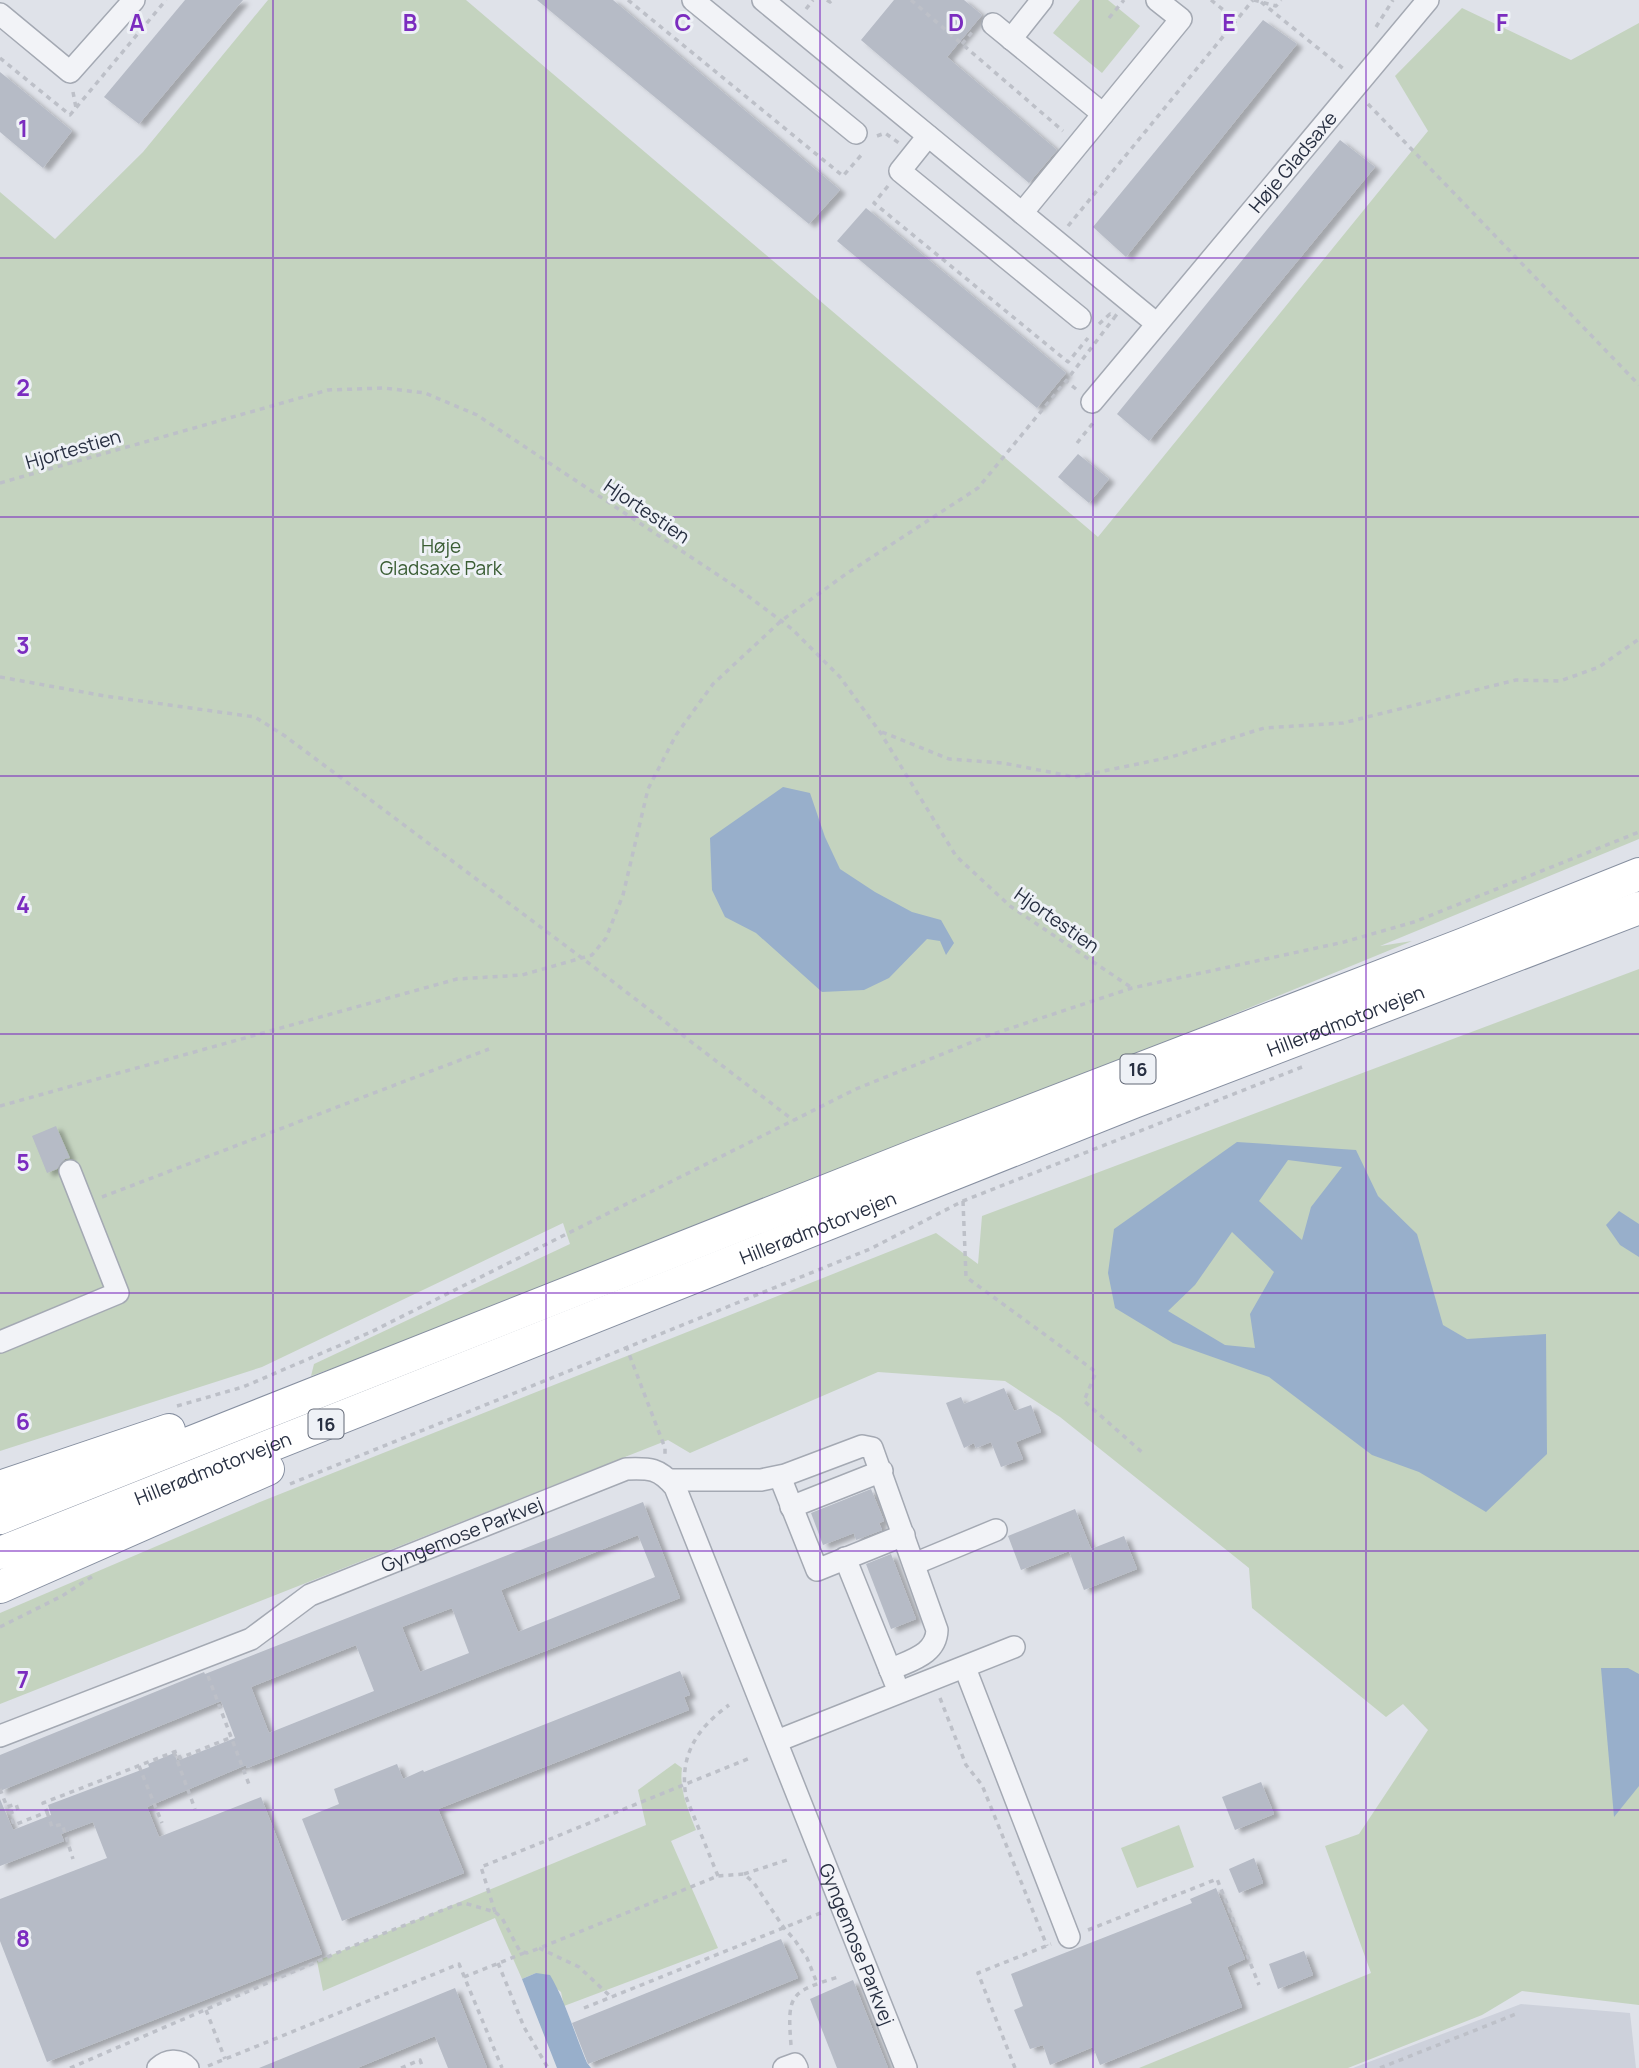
<svg xmlns="http://www.w3.org/2000/svg" width="1639" height="2068" viewBox="0 0 1639 2068" font-family="Manrope,sans-serif">
<defs>
<filter id="shadow"><feDropShadow dx="6" dy="3.5" stdDeviation="2" flood-color="#0004"/></filter>
</defs>
<rect width="100%" height="100%" fill="#dfe2e9"/>
<polygon fill="#cdd1db" points="1521,2004 1630,2013 1636,2068 1353,2068"/>
<g fill="#c4d3bf">
<polygon points="268,0 466,0 1098,537 1428,131 1395,76 1462,8 1571,60 1639,23 1639,839 1380,946 1412,941 768,1205 553,1290 311,1376 314,1364 570,1244 563,1223 262,1367 0,1451 0,192 55,239 143,152"/>
<polygon points="1080,0 1108,0 1140,26 1102,73 1053,33"/>
<polygon points="1639,969 1639,2005 1522,1991 1482,2015 1348,2068 1139,2068 1371,1973 1325,1846 1359,1834 1428,1730 1403,1704 1386,1717 1252,1608 1249,1568 1060,1417 1005,1381 878,1372 690,1453 668,1440 0,1704 0,1613 260,1502 936,1233 978,1264 982,1216"/>
<path d="M 675,1763 L 682,1768 C 679,1790 688,1809 696,1830 L 671,1841 L 718,1948 L 564,2006 L 561,1992 L 536,1973 L 522,1979 L 495,1918 L 323,1991 L 317,1961 L 646,1825 L 638,1790 Z"/>
<polygon points="1179,1825 1194,1867 1137,1888 1121,1848"/>
</g>
<g fill="#98afcb" fill-rule="evenodd">
<polygon points="783,787 810,793 825,837 840,869 875,892 912,912 941,920 954,943 946,955 940,941 927,939 889,978 864,990 822,992 756,933 725,917 712,890 710,838"/>
<path d="M 1237,1142 L 1356,1150 L 1378,1196 L 1417,1234 L 1443,1325 L 1467,1339 L 1546,1334 L 1547,1454 L 1486,1512 L 1419,1472 L 1372,1455 L 1269,1377 L 1173,1343 L 1115,1308 L 1108,1273 L 1114,1229 ZM 1288,1160 L 1342,1167 L 1311,1207 L 1302,1240 L 1259,1201 ZM 1232,1232 L 1274,1272 L 1250,1314 L 1255,1348 L 1225,1345 L 1168,1311 L 1195,1285 Z"/>
<polygon points="1619,1211 1639,1224 1639,1257 1620,1245 1606,1225"/>
<polygon points="1601,1668 1628,1668 1639,1674 1639,1786 1614,1817"/>
<path d="M 536,1973 L 550,1975 C 565,2000 575,2035 587,2063 L 591,2068 L 557,2068 L 522,1979 Z"/>
</g>
<g fill="#b6bbc6" fill-rule="evenodd" filter="url(#shadow)">
<polygon points="185,0 243,0 139,124 104,97"/>
<polygon points="537,0 613,0 840,190 809,224"/>
<polygon points="894,0 964,0 982,15 947,57 1057,150 1029,183 861,40"/>
<polygon points="1263,20 1297,44 1126,257 1093,227"/>
<polygon points="0,72 72,131 43,168 0,132"/>
<polygon points="1340,140 1375,167 1149,441 1117,414"/>
<polygon points="866,208 1066,373 1037,408 837,241"/>
<polygon points="1078,454 1109,479 1089,503 1058,477"/>
<polygon points="56,1126 70,1158 65,1159 57,1169 47,1173 32,1136"/>
<polygon points="1004,1388 1014,1411 1031,1405 1041,1432 1016,1442 1023,1459 1001,1467 991,1442 976,1448 974,1443 964,1448 946,1403 961,1397 964,1404"/>
<polygon points="871,1489 884,1521 879,1523 882,1530 856,1540 854,1533 823,1545 811,1513"/>
<path d="M 643,1502 L 680,1598 L 247,1768 L 246,1765 L 147,1807 L 159,1837 L 261,1797 L 322,1954 L 47,2062 L 0,1941 L 0,1899 L 107,1858 L 93,1822 L 61,1834 L 64,1841 L 0,1866 L 0,1799 L 13,1830 L 51,1815 L 48,1805 L 149,1767 L 148,1764 L 174,1753 L 177,1761 L 235,1738 L 221,1701 L 0,1791 L 0,1755 L 204,1672 L 205,1674 ZM 638,1535 L 655,1577 L 518,1632 L 501,1590 ZM 452,1608 L 469,1653 L 420,1672 L 402,1627 ZM 356,1645 L 374,1691 L 269,1733 L 251,1687 Z"/>
<polygon points="1075,1509 1091,1549 1124,1536 1137,1569 1084,1590 1069,1551 1021,1570 1008,1536"/>
<polygon points="891,1554 916,1619 891,1629 866,1564"/>
<polygon points="680,1671 690,1695 684,1697 689,1710 438,1809 464,1873 342,1921 302,1819 339,1804 334,1789 397,1764 403,1779 423,1770 424,1772"/>
<polygon points="1261,1782 1274,1814 1235,1830 1222,1797"/>
<polygon points="1254,1858 1263,1883 1239,1893 1229,1869"/>
<polygon points="1216,1888 1245,1959 1227,1967 1242,2007 1100,2065 1093,2047 1050,2065 1043,2045 1030,2049 1014,2010 1023,2006 1011,1974 1192,1903 1190,1899"/>
<polygon points="781,1939 798,1978 588,2064 572,2023"/>
<polygon points="1304,1951 1313,1975 1278,1989 1269,1964"/>
<polygon points="853,1980 888,2068 837,2068 810,1999"/>
<polygon points="455,1988 487,2068 448,2068 435,2036 357,2068 259,2068"/>
</g>
<g fill="none" stroke-linecap="round" stroke-linejoin="round">
<defs>
<g id="minor">
<polyline points="693,0 856,133"/>
<polyline points="763,0 1157,324"/>
<polyline points="0,14 70,72 134,0"/>
<polyline points="993,24 1103,114"/>
<polyline points="1011,39 1042,0"/>
<polyline points="928,136 900,171 1080,318"/>
<polyline points="1022,213 1181,19 1157,0"/>
<path id="s1" d="M 1092,402 L 1428,0"/>
<polyline points="0,1342 118,1293 70,1171"/>
<polyline points="780,1477 817,1570 904,1535"/>
<path d="M 669,1480 L 761,1480 L 785,1475 L 862,1446 L 872,1448 L 937,1630 C 936,1655 910,1660 890,1670"/>
<polyline points="791,1507 882,1471"/>
<polyline points="845,1558 895,1682"/>
<polyline points="914,1564 996,1530"/>
<polyline points="965,1668 1069,1937"/>
<path id="s2" d="M 0,1736 L 251,1639 L 310,1595 L 626,1469 C 650,1468 659,1468 675,1487 L 906,2068"/>
<polyline points="777,1741 1014,1647"/>
<path d="M 158,2068 C 167,2060 179,2058 188,2068"/>
<polyline points="784,2068 795,2064 797,2068"/>
</g>
<g id="highway">
<polyline points="0,1487 169,1430"/>
<polyline points="0,1518 914,1156 1464,944 1639,874"/>
<path id="s3" d="M 0,1553 L 1134,1102 L 1639,908"/>
<polyline points="0,1587 268,1469"/>
</g>
</defs>
<use href="#minor" stroke="#a4a9b3" stroke-width="24"/>
<use href="#highway" stroke="#868fa0" stroke-width="34"/>
<g stroke="#bdc0c8" stroke-width="3.5" stroke-dasharray="5 5" stroke-linecap="butt">
<polyline points="628,0 843,176 863,153"/>
<polyline points="827,0 830,2 832,0"/>
<polyline points="911,0 1063,131"/>
<polyline points="1211,0 1236,20"/>
<polyline points="1254,0 1276,6 1281,0"/>
<polyline points="1261,2 1345,70"/>
<polyline points="806,9 813,0"/>
<polyline points="1109,18 1124,0"/>
<polyline points="1376,27 1393,0"/>
<polyline points="962,44 975,29"/>
<polyline points="0,58 70,115 166,0"/>
<polyline points="73,92 76,108"/>
<polyline points="1368,104 1639,385"/>
<polyline points="877,136 885,133 899,143"/>
<polyline points="888,186 874,203 1068,362 1088,338"/>
<polyline points="1068,226 1253,0"/>
<polyline points="1099,324 1110,314 1114,318 1117,314"/>
<polyline points="1076,389 1066,381 1114,318"/>
<polyline points="1077,443 1093,423"/>
<polyline points="0,483 328,390 384,388 425,393 477,415 736,587 792,629 840,677 880,732 956,856 1010,906 1132,988"/>
<polyline points="0,677 105,696 255,717 285,736 582,958 793,1120"/>
<polyline points="882,732 949,759 1003,763 1075,777 1171,757 1264,728 1343,723 1516,680 1560,681 1599,667 1639,639"/>
<polyline points="0,1106 457,979 522,975 592,955 606,938 623,895 648,789 676,735 713,684 781,621 846,574 978,488 1066,381"/>
<polyline points="102,1197 489,1049"/>
<polyline points="963,1201 966,1277 1096,1372 1084,1401 1144,1454"/>
<polyline points="626,1346 665,1448 665,1455"/>
<polyline points="177,1406 243,1387 371,1332 856,1089 987,1036 1132,988 1344,942 1414,922 1639,832"/>
<polyline points="290,1484 870,1249 963,1201 1302,1067"/>
<polyline points="0,1627 62,1596 93,1576"/>
<polyline points="208,1676 250,1787"/>
<polyline points="940,1698 966,1765 982,1785 1047,1946"/>
<polyline points="174,1752 195,1809"/>
<polyline points="139,1766 162,1823"/>
<polyline points="0,1789 7,1807 16,1804 18,1810 10,1813 14,1825 47,1812 43,1803 174,1752 177,1751 180,1758 232,1737"/>
<polyline points="47,1812 52,1827 62,1824 73,1859"/>
<polyline points="744,1874 790,1859"/>
<path d="M 718,1876 L 686,1797 C 679,1756 696,1729 729,1705"/>
<polyline points="495,1912 481,1867 750,1758"/>
<polyline points="1088,1930 1217,1879 1259,1985"/>
<polyline points="539,1948 579,1967 611,1997"/>
<polyline points="498,1963 524,2027 548,2068"/>
<polyline points="464,1977 524,1953"/>
<polyline points="584,2008 823,1912"/>
<polyline points="206,2010 225,2059"/>
<path d="M 791,2045 C 787,1994 790,1992 838,1977"/>
<polyline points="208,2066 459,1964 502,2068"/>
<polyline points="70,2068 367,1940 456,1905 464,1903 495,1912 502,1918 517,1946 520,1951 527,1953 718,1876 744,1874 754,1883 784,1928 794,1939 807,1958 817,1983"/>
<polyline points="401,2068 420,2060 423,2068"/>
<polyline points="1015,2068 978,1973 1051,1944"/>
<polyline points="1380,2068 1516,2014"/>
</g>
<use href="#minor" stroke="#f2f3f7" stroke-width="21"/>
<use href="#highway" stroke="#fff" stroke-width="32"/>
</g>
<path fill="none" stroke="#7b2cbf" stroke-width="2" stroke-opacity="0.55" d="M 273,0 L 273,2068M 546,0 L 546,2068M 820,0 L 820,2068M 1093,0 L 1093,2068M 1366,0 L 1366,2068M 0,258 L 1639,258M 0,517 L 1639,517M 0,776 L 1639,776M 0,1034 L 1639,1034M 0,1293 L 1639,1293M 0,1551 L 1639,1551M 0,1810 L 1639,1810"/>
<g text-anchor="middle" dominant-baseline="central" stroke-width="6" stroke-linejoin="round" paint-order="stroke">
<g fill="#eef1f6" stroke="#636977" stroke-width="2">
<rect x="1120.5" y="1054.5" width="35" height="29" rx="5"/>
<rect x="308.5" y="1409.5" width="35" height="29" rx="5"/>
</g>
<g font-size="18" font-weight="bold" fill="#272f41">
<text x="1138" y="1069">16</text>
<text x="326" y="1424">16</text>
</g>
<g font-size="19" fill="#272f41" stroke="#eef1f6">
<text stroke="none"><textPath href="#s1" startOffset="313">Høje Gladsaxe</textPath></text>
<text transform="translate(73 449) rotate(-16)">Hjortestien</text>
<text transform="translate(647 511) rotate(34)">Hjortestien</text>
<text transform="translate(1057 920) rotate(35)">Hjortestien</text>
<text stroke="none"><textPath href="#s3" startOffset="1447">Hillerødmotorvejen</textPath></text>
<text stroke="none"><textPath href="#s3" startOffset="880">Hillerødmotorvejen</textPath></text>
<text stroke="none"><textPath href="#s3" startOffset="229">Hillerødmotorvejen</textPath></text>
<text stroke="none"><textPath href="#s2" startOffset="506">Gyngemose Parkvej</textPath></text>
<text stroke="none"><textPath href="#s2" startOffset="1230">Gyngemose Parkvej</textPath></text>
</g>
<g font-size="19" fill="#3a5d34" stroke="#eef1f6">
<text x="441" y="546">Høje<tspan x="441" dy="22">Gladsaxe Park</tspan></text>
</g>
</g>
<g font-size="23" text-anchor="middle" font-weight="bold" fill="#7b2cbf" stroke="#eef1f6" stroke-width="6" stroke-linejoin="round" paint-order="stroke">
<text x="137" y="31">A</text>
<text x="410" y="31">B</text>
<text x="683" y="31">C</text>
<text x="956" y="31">D</text>
<text x="1229" y="31">E</text>
<text x="1502" y="31">F</text>
<text x="23" y="137">1</text>
<text x="23" y="396">2</text>
<text x="23" y="654">3</text>
<text x="23" y="913">4</text>
<text x="23" y="1171">5</text>
<text x="23" y="1430">6</text>
<text x="23" y="1688">7</text>
<text x="23" y="1947">8</text>
</g>
</svg>
